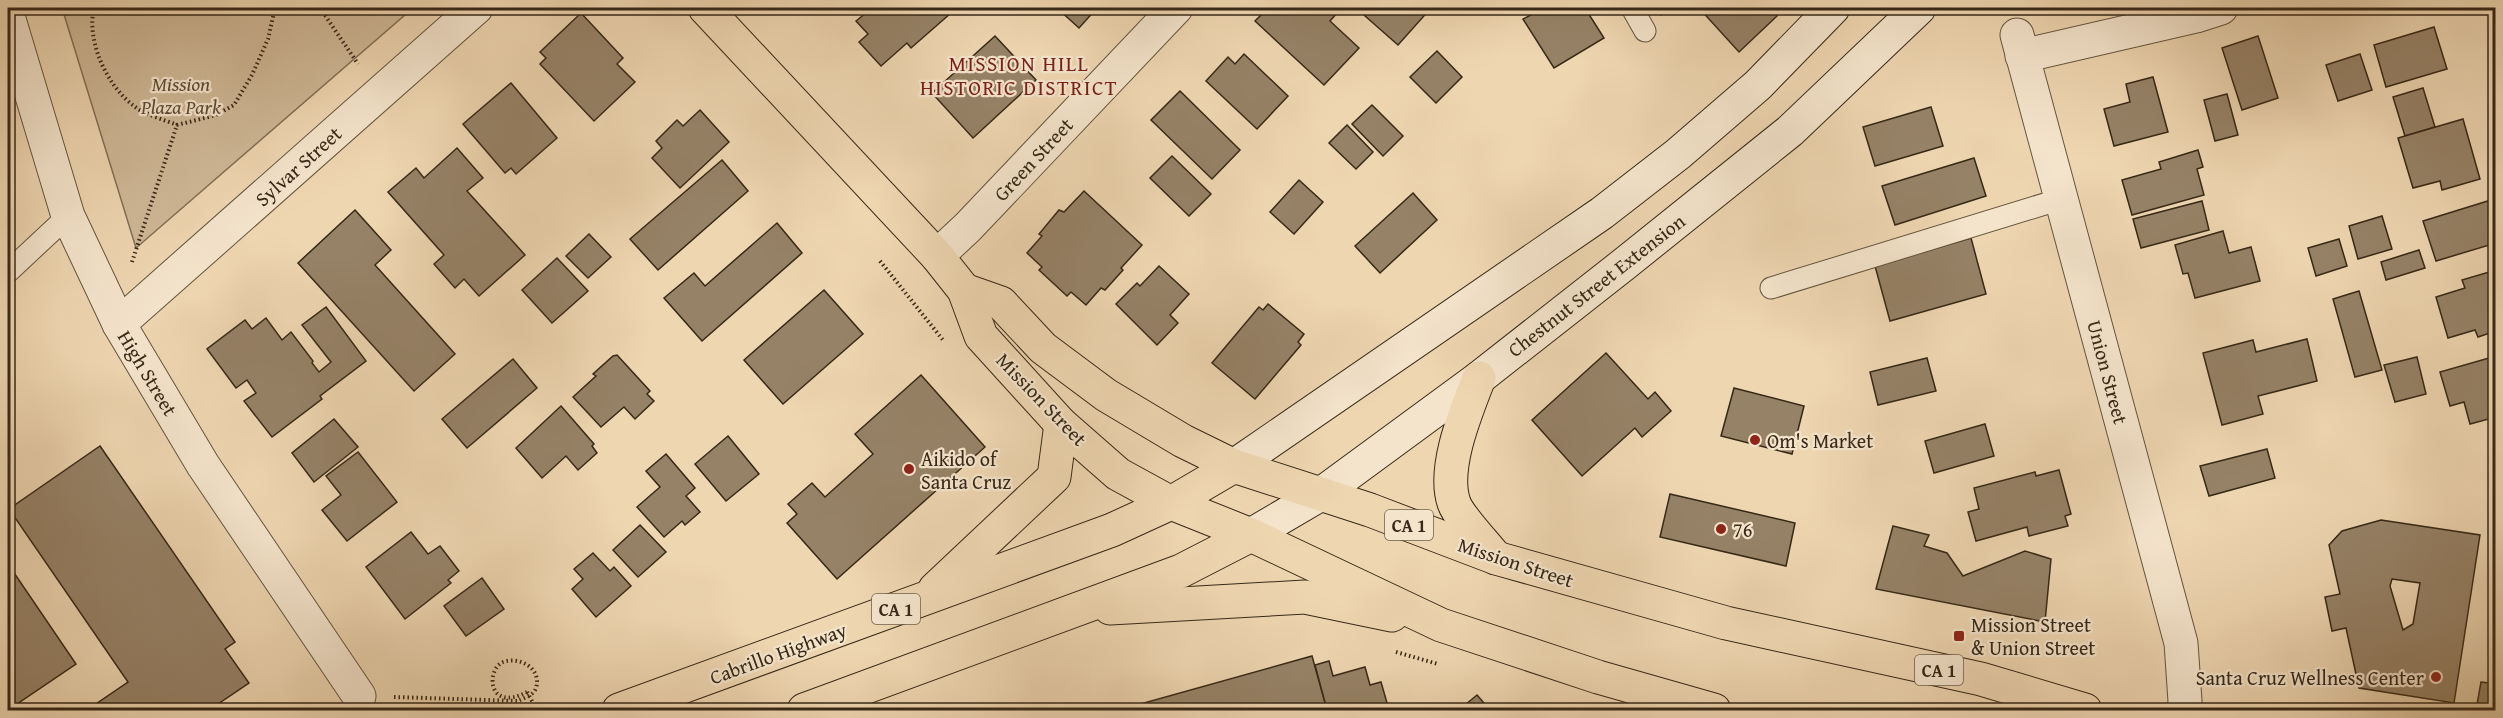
<svg xmlns="http://www.w3.org/2000/svg" width="2503" height="718" viewBox="0 0 2503 718" font-family="'Gentium Book Plus',serif">
<rect width="100%" height="100%" fill="#eed6b1"/>
<filter id="stains"><feTurbulence type="fractalNoise" baseFrequency=".00333" numOctaves="4"/><feColorMatrix values="0 0 0 0 .2 0 0 0 0 .09 0 0 0 0 .02 0 0 0 .5 -.17"/></filter>
<radialGradient id="worn" r=".72"><stop offset=".6" stop-color="#630" stop-opacity="0"/><stop offset="1" stop-color="#630" stop-opacity=".3"/></radialGradient>
<polygon fill="#cfb897" stroke="#827057" stroke-width="1.5" points="62,8 413,8 136,248"/>
<g fill="#968267" stroke="#362817" stroke-width="1.5" fill-rule="evenodd">
<polygon points="872,8 946,8 951,13 911,48 907,43 881,66 859,42 868,34 856,21"/>
<polygon points="1057,8 1097,8 1079,28"/>
<polygon points="1268,8 1331,8 1337,13 1330,21 1359,48 1324,85 1255,21"/>
<polygon points="1356,8 1431,8 1398,45"/>
<polygon points="1526,8 1585,8 1604,38 1554,68 1523,19 1531,15"/>
<polygon points="1655,8 1669,8 1661,15"/>
<polygon points="1699,8 1770,8 1777,16 1739,52"/>
<polygon points="581,13 623,58 617,64 635,82 594,121 540,64 546,58 540,52"/>
<polygon points="2434,27 2447,69 2386,87 2374,45"/>
<polygon points="995,36 1036,80 973,138 932,93"/>
<polygon points="2258,36 2278,98 2242,110 2222,48"/>
<polygon points="1437,51 1462,77 1436,103 1410,77"/>
<polygon points="1244,54 1288,96 1257,129 1206,81 1228,57 1235,64"/>
<polygon points="2360,54 2372,90 2338,101 2326,65"/>
<polygon points="2153,77 2168,132 2114,146 2104,109 2130,102 2126,84"/>
<polygon points="511,83 557,138 516,174 511,168 505,173 463,124"/>
<polygon points="2423,88 2435,127 2405,136 2393,97"/>
<polygon points="1180,91 1240,150 1212,179 1151,120"/>
<polygon points="2227,94 2238,135 2215,141 2204,100"/>
<polygon points="1372,105 1403,136 1383,156 1352,124"/>
<polygon points="1931,107 1943,146 1875,166 1863,127"/>
<polygon points="700,110 729,142 680,188 652,158 662,148 656,141 677,120 683,126"/>
<polygon points="2463,119 2480,179 2442,190 2440,181 2413,188 2398,138"/>
<polygon points="1347,125 1373,152 1356,169 1329,143"/>
<polygon points="457,148 483,178 467,191 525,255 479,296 464,279 455,288 434,264 444,255 388,192 416,168 424,178"/>
<polygon points="2198,150 2203,167 2197,169 2204,195 2132,215 2122,180 2161,169 2159,162"/>
<polygon points="1172,156 1211,194 1189,216 1150,178"/>
<polygon points="1974,158 1986,196 1895,225 1882,186"/>
<polygon points="722,160 748,191 658,270 630,239"/>
<polygon points="1299,180 1323,202 1294,234 1270,212"/>
<polygon points="1084,191 1142,245 1121,268 1123,270 1105,290 1101,288 1086,305 1071,292 1067,296 1039,270 1042,267 1027,253 1042,236 1039,234 1059,210 1064,212"/>
<polygon points="1413,193 1437,220 1380,273 1355,246"/>
<polygon points="2491,200 2496,213 2496,243 2436,261 2423,221"/>
<polygon points="2202,201 2209,230 2141,248 2133,219"/>
<polygon points="355,210 391,250 375,265 455,354 414,391 298,263"/>
<polygon points="2382,216 2392,249 2358,259 2349,226"/>
<polygon points="777,223 802,253 702,341 664,298 694,273 705,286"/>
<polygon points="2223,231 2229,253 2251,247 2260,281 2195,298 2188,273 2183,274 2175,245"/>
<polygon points="589,234 611,257 588,278 566,256"/>
<polygon points="1971,238 1986,294 1890,321 1875,266"/>
<polygon points="2339,239 2347,266 2316,276 2308,248"/>
<polygon points="2419,250 2425,268 2386,280 2381,262"/>
<polygon points="557,258 588,291 552,323 522,290"/>
<polygon points="1159,266 1189,294 1170,315 1178,323 1157,345 1116,304 1137,283 1140,286"/>
<polygon points="2496,270 2496,331 2478,337 2475,330 2448,338 2436,297 2465,288 2462,280"/>
<polygon points="824,290 863,334 783,404 744,360"/>
<polygon points="2359,291 2382,370 2355,377 2333,299"/>
<polygon points="1268,304 1304,334 1298,342 1301,345 1255,399 1212,363 1259,307 1263,310"/>
<polygon points="326,307 366,361 320,396 322,399 272,437 244,401 256,393 247,380 236,388 207,349 245,320 252,329 266,318 282,340 291,332 313,361 312,363 319,372 331,362 302,325"/>
<polygon points="2307,339 2317,381 2258,396 2263,414 2222,425 2203,353 2253,340 2256,352"/>
<polygon points="1606,353 1648,399 1655,392 1671,411 1642,437 1635,428 1582,476 1532,420"/>
<polygon points="617,355 650,391 647,394 654,401 635,419 624,407 601,427 573,397 596,376 593,374 613,356"/>
<polygon points="2496,356 2496,417 2470,424 2464,402 2450,406 2440,372"/>
<polygon points="2417,357 2426,394 2395,402 2384,365"/>
<polygon points="1927,358 1936,391 1878,405 1870,372"/>
<polygon points="513,359 537,388 467,448 442,419"/>
<polygon points="921,375 985,447 837,579 787,523 797,514 788,504 812,483 825,497 873,454 855,434"/>
<polygon points="1734,388 1804,406 1792,454 1721,436"/>
<polygon points="561,406 594,444 592,446 597,453 578,470 566,456 542,478 516,448"/>
<polygon points="334,419 358,447 314,482 292,453"/>
<polygon points="1985,424 1994,456 1934,473 1925,441"/>
<polygon points="728,436 759,474 726,501 695,464"/>
<polygon points="100,446 235,642 225,649 249,683 209,710 87,710 128,682 9,509"/>
<polygon points="2267,449 2275,478 2209,496 2200,466"/>
<polygon points="358,452 397,502 347,541 322,510 341,495 326,476"/>
<polygon points="666,454 695,488 686,496 700,512 685,525 682,521 664,537 637,507 660,487 646,471"/>
<polygon points="2059,470 2071,514 2065,516 2068,526 2029,536 2027,527 1976,541 1968,512 1979,509 1974,488 2035,472 2036,476"/>
<polygon points="1670,494 1795,523 1786,566 1660,537"/>
<path d="M 2381,520 L 2480,535 L 2454,703 L 2359,688 L 2346,628 L 2332,631 L 2325,597 L 2340,594 L 2329,545 L 2342,531 ZM 2392,579 L 2420,583 L 2413,624 L 2403,630 L 2390,586 Z"/>
<polygon points="640,525 666,552 638,577 613,550"/>
<polygon points="1893,526 1929,535 1924,546 1947,553 1963,576 2025,551 2051,559 2045,622 1876,589"/>
<polygon points="411,532 428,554 440,546 459,571 448,580 451,583 405,619 366,567"/>
<polygon points="593,553 610,571 614,567 631,586 596,617 572,589 583,579 574,569"/>
<polygon points="8,564 76,664 8,710"/>
<polygon points="482,578 504,609 466,636 444,606"/>
<polygon points="1312,656 1327,710 1119,710"/>
<polygon points="1329,661 1333,676 1365,667 1370,685 1381,682 1389,710 1327,710 1315,665"/>
<polygon points="2481,682 2496,684 2496,710 2476,710"/>
<polygon points="1477,695 1490,710 1459,710"/>
</g>
<g fill="none" stroke-linecap="round" stroke-linejoin="round">
<defs>
<g id="service">
<polyline points="1632,8 1645,31"/>
<polyline points="8,272 68,216"/>
<polyline points="1771,288 2061,199"/>
</g>
<g id="minor">
<polyline points="8,16 68,216 119,324 203,465 359,696"/>
<polyline points="2017,35 2181,643 2185,701 2184,710"/>
<polyline points="2022,56 2196,16 2221,8"/>
<polyline points="937,256 968,227 1176,8"/>
<polyline points="119,324 476,8"/>
</g>
<g id="secondary">
<polyline points="1234,466 1602,213 1678,154 1758,85 1833,8"/>
<polyline points="1251,535 1321,494 1479,378 1623,265 1790,131 1919,8"/>
</g>
<g id="primary">
<polyline points="705,8 937,256 964,290 981,336 1061,424 1118,474 1171,503"/>
<polyline points="964,290 1001,303 1043,348 1106,395 1183,441 1234,466"/>
</g>
<g id="trunk">
<path d="M 1479,378 C 1466,412 1442,468 1454,503 C 1459,517 1486,545 1496,558"/>
<polyline points="1171,503 1251,535 1441,625 1598,677 1714,710"/>
<polyline points="935,589 1054,477 1061,424"/>
<polyline points="1110,608 1305,597 1392,615"/>
<polyline points="619,710 1112,530 1171,503 1234,466 1370,510 1496,558 1726,623 1981,679 2085,710"/>
<polyline points="804,710 1181,571 1251,535"/>
</g>
</defs>
<use href="#service" stroke="#64543e" stroke-width="23"/>
<use href="#minor" stroke="#64543e" stroke-width="35"/>
<use href="#secondary" stroke="#362817" stroke-width="35"/>
<use href="#primary" stroke="#362817" stroke-width="35"/>
<use href="#trunk" stroke="#362817" stroke-width="35"/>
<g stroke="#362817" stroke-width="4" stroke-dasharray="1.5 3" stroke-linecap="butt">
<path d="M 94,8 C 86,41 107,86 134,106 C 145,115 163,119 177,125"/>
<polyline points="320,8 358,64"/>
<polyline points="880,261 943,340"/>
<polyline points="132,262 177,125 216,115 234,105 252,75 268,39 275,8"/>
<polyline points="1396,652 1438,664"/>
<path d="M 394,697 L 518,701 C 524,698 534,695 536,688 C 542,668 519,656 503,662 C 486,669 487,713 527,692"/>
</g>
<use href="#service" stroke="#f4e4cc" stroke-width="21"/>
<use href="#minor" stroke="#f4e4cc" stroke-width="33"/>
<use href="#secondary" stroke="#f4e4cc" stroke-width="33"/>
<use href="#primary" stroke="#eed6b1" stroke-width="33"/>
<use href="#trunk" stroke="#eed6b1" stroke-width="33"/>
<polyline stroke="#362817" stroke-width="4" stroke-dasharray="1.5 3" stroke-linecap="butt" points="527,692 537,710"/>
</g>
<g fill="#8f2418" stroke="#f4e4cc" stroke-width="2">
<circle cx="1755" cy="440" r="6"/>
<circle cx="909" cy="469" r="6"/>
<circle cx="1721" cy="529" r="6"/>
<rect x="1953" y="630" width="12" height="12" rx="3"/>
<circle cx="2436" cy="677" r="6"/>
</g>
<g text-anchor="middle" dominant-baseline="central" stroke-width="4.5" stroke-linejoin="round" paint-order="stroke">
<g fill="#f4e4cc" stroke="#6f604d" stroke-width="1.5">
<rect x="1385" y="510" width="48" height="30" rx="4.5"/>
<rect x="872" y="594" width="48" height="30" rx="4.5"/>
<rect x="1915" y="655" width="48" height="30" rx="4.5"/>
</g>
<g font-size="18" font-weight="bold" fill="#362817">
<text x="1409" y="525">CA 1</text>
<text x="896" y="609">CA 1</text>
<text x="1939" y="670">CA 1</text>
</g>
<g font-size="20" font-style="italic" fill="#5c4c37" stroke="#f4e4cc">
<text x="181" y="83">Mission<tspan x="181" dy="23">Plaza Park</tspan></text>
</g>
<g font-size="20" fill="#362817" stroke="#f4e4cc">
<text transform="translate(1033 159) rotate(-47)">Green Street</text>
<text transform="translate(298 166) rotate(-42)">Sylvar Street</text>
<text transform="translate(1596 285) rotate(-38)">Chestnut Street Extension</text>
<text transform="translate(2108 372) rotate(75)">Union Street</text>
<text transform="translate(148 373) rotate(59)">High Street</text>
<text transform="translate(1042 399) rotate(46)">Mission Street</text>
<text transform="translate(1516 562) rotate(18)">Mission Street</text>
<text transform="translate(778 653) rotate(-20)">Cabrillo Highway</text>
</g>
<g font-size="20" fill="#362817" stroke="#f4e4cc" text-anchor="start">
<text x="1767" y="440">Om's Market</text>
<text x="921" y="458">Aikido of<tspan x="921" dy="23">Santa Cruz</tspan></text>
<text x="1733" y="529">76</text>
<text x="1971" y="624">Mission Street<tspan x="1971" dy="23">&amp; Union Street</tspan></text>
<text x="2424" y="677" text-anchor="end">Santa Cruz Wellness Center</text>
</g>
<g font-size="21" letter-spacing="1.5" fill="#7a1f14" stroke="#f4e4cc">
<text x="1019" y="63">MISSION HILL<tspan x="1019" dy="24">HISTORIC DISTRICT</tspan></text>
</g>
</g>
<rect width="2503" height="718" fill="none" stroke="#eed6b1" stroke-width="30"/>
<rect x="9" y="9" width="2485" height="700" fill="none" stroke="#362817" stroke-width="3"/>
<rect x="15" y="15" width="2473" height="688" fill="none" stroke="#362817" stroke-width="1.5"/>
<rect width="100%" height="100%" filter="url(#stains)"/>
<rect width="100%" height="100%" fill="url(#worn)"/>
</svg>
